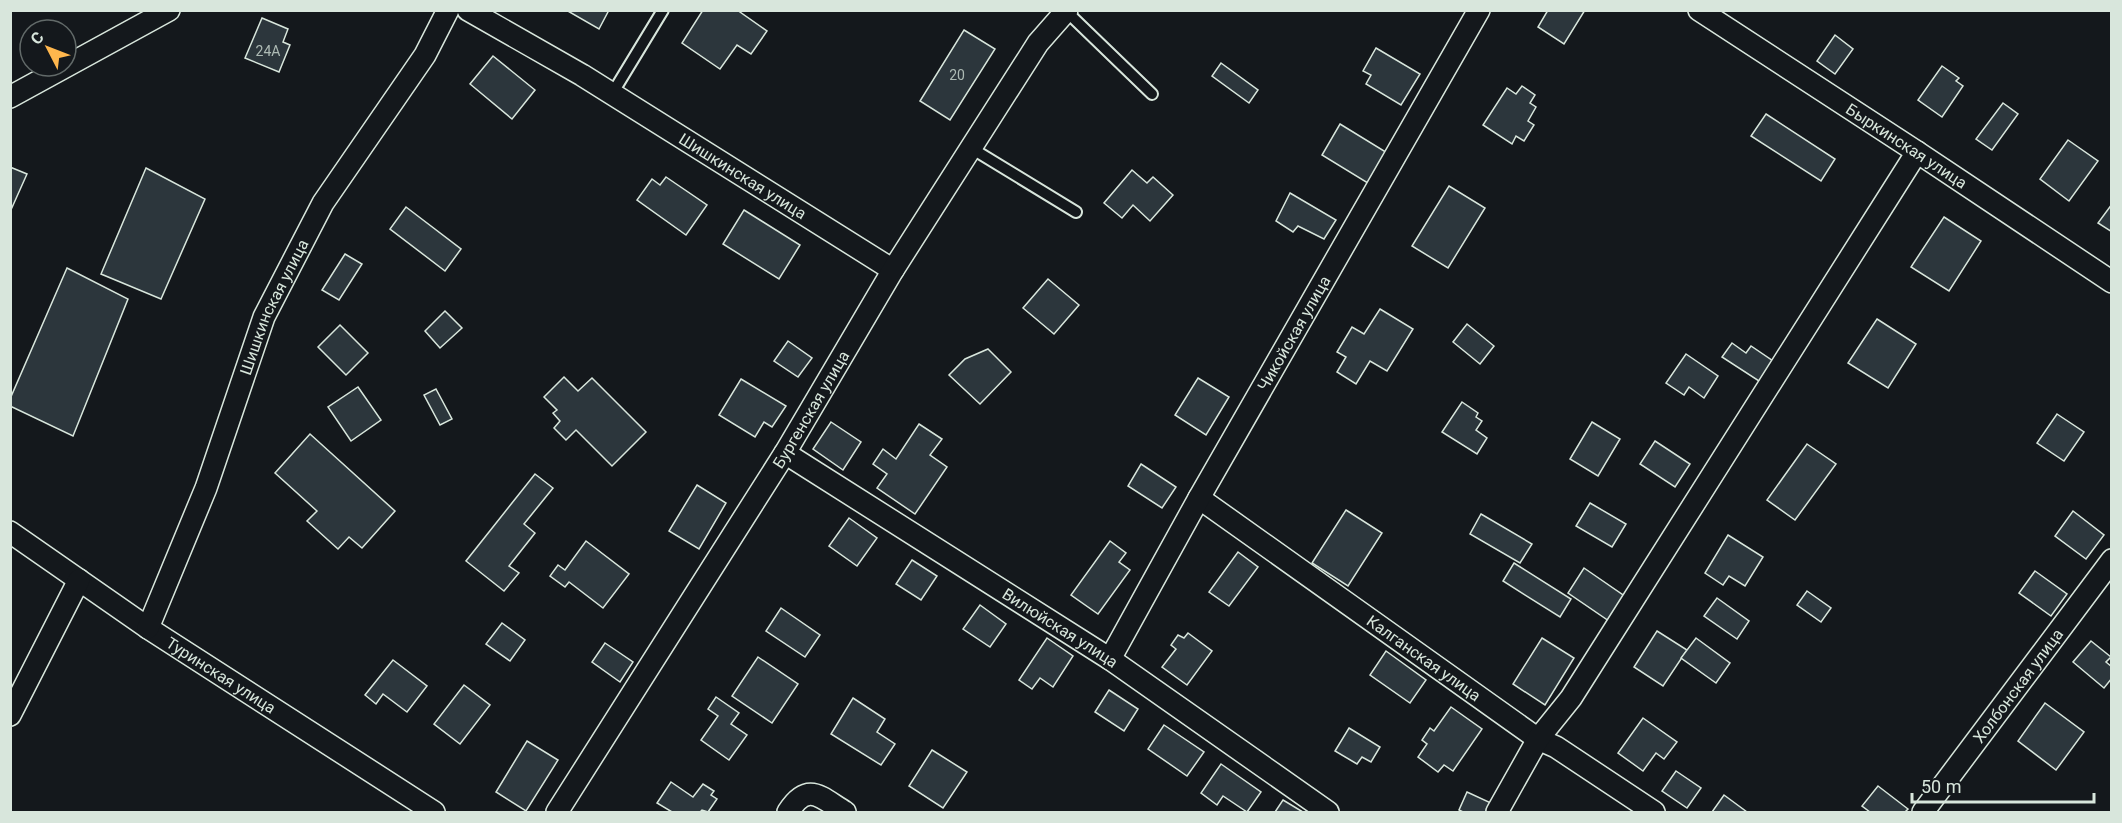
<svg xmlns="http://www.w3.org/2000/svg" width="2122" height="823" viewBox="0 0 2122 823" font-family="Roboto,sans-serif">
<rect width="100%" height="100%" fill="#14181c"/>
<g fill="#2c363c" stroke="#d8e6dc" stroke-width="1.5">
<polygon points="566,10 609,10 599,29"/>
<polygon points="703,10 737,10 767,31 751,54 737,45 720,69 682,43"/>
<polygon points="1548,10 1585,10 1564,44 1538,27"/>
<polygon points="262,18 288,29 283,42 290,45 279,72 245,58"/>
<polygon points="964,30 995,49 950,120 920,101"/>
<polygon points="1835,35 1853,49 1835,74 1817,61"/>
<polygon points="1376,48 1420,74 1401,105 1366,84 1371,75 1363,71"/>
<polygon points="493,56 535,90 512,119 470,84"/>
<polygon points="1221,63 1258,90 1249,103 1212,76"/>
<polygon points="1942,66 1959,78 1956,81 1963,86 1942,117 1918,100"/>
<polygon points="1522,86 1535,95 1530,103 1536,107 1528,121 1534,125 1524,141 1516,136 1512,144 1483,125 1507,88 1516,94"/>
<polygon points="2003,103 2018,114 1992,150 1976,139"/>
<polygon points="1766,114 1835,159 1821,181 1751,136"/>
<polygon points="1340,124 1389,154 1371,185 1322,155"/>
<polygon points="2068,140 2098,161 2069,201 2040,179"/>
<polygon points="10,167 27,174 10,212"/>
<polygon points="146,168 205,199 161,299 101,274"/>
<polygon points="1132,170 1147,183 1153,177 1173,195 1150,221 1133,205 1122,218 1104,203"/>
<polygon points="666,177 707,205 686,235 637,200 652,179 660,185"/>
<polygon points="1449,186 1485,208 1448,268 1412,246"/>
<polygon points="1290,193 1336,220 1324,239 1298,226 1293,232 1276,221"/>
<polygon points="2112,204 2112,232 2098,223"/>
<polygon points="406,207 461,249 445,271 390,229"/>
<polygon points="744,210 800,245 779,279 723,244"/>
<polygon points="1944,217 1981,241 1949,291 1911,267"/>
<polygon points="345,254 362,264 339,300 322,290"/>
<polygon points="67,268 128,299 73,436 10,406 10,399"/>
<polygon points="1048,279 1079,305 1054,334 1023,308"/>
<polygon points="1380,309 1413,329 1387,371 1370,361 1356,384 1337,372 1346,357 1337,352 1352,327 1364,334"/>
<polygon points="445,311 462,328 440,348 425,331"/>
<polygon points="1877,319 1916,344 1888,388 1848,363"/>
<polygon points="1467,324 1494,346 1480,364 1453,342"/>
<polygon points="340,325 368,353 346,375 318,347"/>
<polygon points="788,341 812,358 798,377 774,361"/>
<polygon points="1732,343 1746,353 1751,346 1776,363 1762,383 1722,357"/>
<polygon points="988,349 1011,372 980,404 949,375 965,359"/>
<polygon points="1686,354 1718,376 1704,398 1689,387 1684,395 1666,383"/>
<polygon points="564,377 578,391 592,378 646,432 612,466 576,430 566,440 554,428 560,421 553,413 557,410 544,397"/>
<polygon points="1198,378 1229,397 1206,435 1175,415"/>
<polygon points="741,379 786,406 772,427 764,422 755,437 719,415"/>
<polygon points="358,387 381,420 351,441 328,407"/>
<polygon points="436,389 452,419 440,425 424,395"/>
<polygon points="1462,402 1478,413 1476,417 1482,421 1476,430 1487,438 1477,454 1442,432"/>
<polygon points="2057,414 2084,432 2064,461 2037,443"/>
<polygon points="831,422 861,442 843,470 813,449"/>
<polygon points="1592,422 1620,439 1598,476 1570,459"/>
<polygon points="919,424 942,439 930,455 947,467 915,514 877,488 887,474 873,464 883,449 896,459"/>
<polygon points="310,434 395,511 362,548 349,537 338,549 307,521 317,511 275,473"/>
<polygon points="1655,441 1690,464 1675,487 1640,464"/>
<polygon points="1807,444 1836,464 1795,520 1767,500"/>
<polygon points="1141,464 1176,487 1162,508 1128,486"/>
<polygon points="535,474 553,488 524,524 535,533 509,566 519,573 504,591 466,561"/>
<polygon points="697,485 726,503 699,549 669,531"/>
<polygon points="1590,503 1626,524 1612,547 1576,526"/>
<polygon points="1346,510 1382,533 1348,586 1312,563"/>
<polygon points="2073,511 2104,535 2086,559 2055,536"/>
<polygon points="1481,514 1532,544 1520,563 1470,534"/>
<polygon points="849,518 877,538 857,566 829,546"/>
<polygon points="1728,535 1763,557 1745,586 1729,576 1723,585 1705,573"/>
<polygon points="586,541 629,574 603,608 569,582 565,587 550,576 558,565 565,570"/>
<polygon points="1110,541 1126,553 1119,562 1130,570 1098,614 1071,595"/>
<polygon points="1238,552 1258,567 1229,606 1209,592"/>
<polygon points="912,560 937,576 921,600 896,584"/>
<polygon points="1514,563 1571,599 1560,617 1503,581"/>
<polygon points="1584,568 1626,597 1609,621 1568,593"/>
<polygon points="2035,571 2067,594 2051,616 2019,593"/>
<polygon points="1807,591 1831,608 1821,622 1797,605"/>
<polygon points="1717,598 1749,621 1737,639 1704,616"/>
<polygon points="980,605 1006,624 990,647 963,629"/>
<polygon points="781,608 820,635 805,657 766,631"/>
<polygon points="502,623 525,640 510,661 486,644"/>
<polygon points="1657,631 1687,650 1663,686 1634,667"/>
<polygon points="1188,633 1212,651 1187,685 1162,667 1176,649 1171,645 1178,635 1184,638"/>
<polygon points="1047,638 1073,656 1053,687 1040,678 1032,689 1019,680"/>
<polygon points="1542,638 1574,658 1545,705 1513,684"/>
<polygon points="1696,638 1730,663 1716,683 1681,658"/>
<polygon points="2091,641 2111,657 2106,662 2112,667 2112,678 2104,688 2073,662"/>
<polygon points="605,643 633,662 620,682 592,662"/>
<polygon points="1386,651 1426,680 1410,703 1370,675"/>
<polygon points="758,657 798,684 772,723 732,696"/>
<polygon points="393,660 427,686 407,712 383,694 376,704 365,695"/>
<polygon points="464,685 490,705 460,744 434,724"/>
<polygon points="1109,690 1138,709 1124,731 1095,712"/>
<polygon points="716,697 739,713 731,724 747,735 729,760 701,740 718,716 708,709"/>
<polygon points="853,698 885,719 877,732 895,744 881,765 831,734"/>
<polygon points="2045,703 2084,732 2056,770 2018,741"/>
<polygon points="1451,707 1482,729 1453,771 1444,765 1438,772 1418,757 1427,744 1422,740 1430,728 1434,731"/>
<polygon points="1643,718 1677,742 1664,759 1656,753 1643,771 1618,753"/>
<polygon points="1164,725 1204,752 1187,776 1148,749"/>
<polygon points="1349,728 1380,747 1371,762 1362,757 1357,764 1335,751"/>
<polygon points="527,741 558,760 526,811 496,792"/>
<polygon points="932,750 967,772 943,808 909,786"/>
<polygon points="1221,764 1261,792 1247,812 1223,796 1217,805 1201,793"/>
<polygon points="1676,771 1701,788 1687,808 1662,791"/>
<polygon points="671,782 693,797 703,784 714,791 711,795 717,799 708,812 702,810 700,812 672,812 657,803"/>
<polygon points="1878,786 1908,809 1905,812 1870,812 1862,806"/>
<polygon points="1467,792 1491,803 1487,812 1463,812 1459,810"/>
<polygon points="1724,795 1747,812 1712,812"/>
<polygon points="1283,800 1303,812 1275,812"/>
</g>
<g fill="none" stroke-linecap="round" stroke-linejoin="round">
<defs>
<g id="lane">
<polyline points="1067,12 1152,94"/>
<polyline points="612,94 663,10"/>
<polyline points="971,148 1076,212"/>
</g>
<g id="street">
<path id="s1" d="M 468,10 L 582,75 L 893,270"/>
<path id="s2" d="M 1699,10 L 1917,152 L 2112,282"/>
<polyline points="10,97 169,10"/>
<path id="s3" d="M 785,453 L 1110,659 L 1328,812"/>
<path id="s4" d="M 1199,498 L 1538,739 L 1556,747 L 1654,812"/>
<path id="s5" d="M 10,532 L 148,628 L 434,812"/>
<path id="s6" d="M 148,628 L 206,488 L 264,317 L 323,203 L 425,55 L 448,10"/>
<path id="s7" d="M 1110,659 L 1199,498 L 1479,10"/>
<polyline points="10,715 79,580"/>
<path id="s8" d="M 557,812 L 785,453 L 893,270 L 1038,43 L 1067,10"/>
<path d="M 788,812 C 808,781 820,797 845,812"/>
<polyline points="1497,812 1538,739 1571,698 1917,152"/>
<path id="s9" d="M 1923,812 L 2112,560"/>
</g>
</defs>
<use href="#lane" stroke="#d8e6dc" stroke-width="14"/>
<use href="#street" stroke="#d8e6dc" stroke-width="24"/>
<use href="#lane" stroke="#14181c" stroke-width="10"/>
<use href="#street" stroke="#14181c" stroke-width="21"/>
</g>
<g text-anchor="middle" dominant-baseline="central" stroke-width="4.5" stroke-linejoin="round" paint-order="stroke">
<g font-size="14" fill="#adbab4">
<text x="268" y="51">24А</text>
<text x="957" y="75">20</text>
</g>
<g font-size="16" fill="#d8e6dc" stroke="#14181c">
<text stroke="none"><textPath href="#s2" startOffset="248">Быркинская улица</textPath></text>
<text stroke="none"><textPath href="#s1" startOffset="321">Шишкинская улица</textPath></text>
<text stroke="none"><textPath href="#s6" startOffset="345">Шишкинская улица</textPath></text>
<text stroke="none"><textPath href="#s7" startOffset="374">Чикойская улица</textPath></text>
<text stroke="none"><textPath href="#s8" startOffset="476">Бургенская улица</textPath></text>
<text stroke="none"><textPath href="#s3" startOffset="326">Вилюйская улица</textPath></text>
<text stroke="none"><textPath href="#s4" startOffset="276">Калганская улица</textPath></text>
<text stroke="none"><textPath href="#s5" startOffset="255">Туринская улица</textPath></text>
<text stroke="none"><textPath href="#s9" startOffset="158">Холбонская улица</textPath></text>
</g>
</g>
<rect width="2122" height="823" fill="none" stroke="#d8e6dc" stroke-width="24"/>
<g transform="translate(48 48) rotate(312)"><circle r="28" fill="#14181c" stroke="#626a69" stroke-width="1.5"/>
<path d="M0-4.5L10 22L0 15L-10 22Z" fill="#ffb74d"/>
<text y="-9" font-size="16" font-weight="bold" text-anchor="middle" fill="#d8e6dc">С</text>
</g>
<path d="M1912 793v9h182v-9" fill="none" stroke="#d8e6dc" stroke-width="3"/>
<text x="1921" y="793" font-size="18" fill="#d8e6dc" stroke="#14181c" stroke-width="4.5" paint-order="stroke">50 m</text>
</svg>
